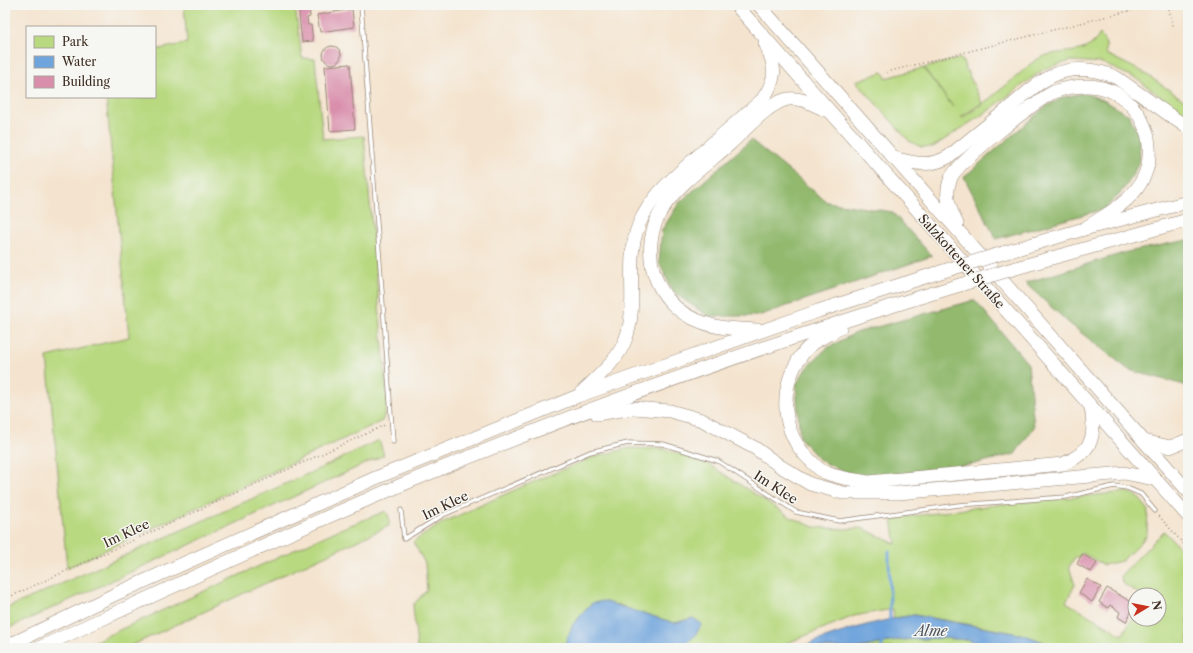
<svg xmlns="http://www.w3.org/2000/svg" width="1193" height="653" viewBox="0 0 1193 653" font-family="'Libre Caslon Text',serif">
<rect width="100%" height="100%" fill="#f6f6f2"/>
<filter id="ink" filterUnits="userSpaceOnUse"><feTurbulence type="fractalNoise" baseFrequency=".025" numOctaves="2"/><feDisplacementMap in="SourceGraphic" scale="8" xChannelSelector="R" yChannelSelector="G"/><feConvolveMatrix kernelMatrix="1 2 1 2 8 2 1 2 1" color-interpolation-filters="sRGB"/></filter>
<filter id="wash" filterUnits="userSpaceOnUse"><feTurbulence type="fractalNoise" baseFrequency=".012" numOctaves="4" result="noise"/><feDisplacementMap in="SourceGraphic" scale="16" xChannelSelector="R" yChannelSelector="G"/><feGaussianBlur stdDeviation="0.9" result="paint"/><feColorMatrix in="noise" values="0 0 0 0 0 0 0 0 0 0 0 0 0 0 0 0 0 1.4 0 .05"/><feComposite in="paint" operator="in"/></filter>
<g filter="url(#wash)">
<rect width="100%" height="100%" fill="#f4e4cf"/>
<g fill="#b8d980" stroke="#7a824f">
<polygon points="184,5 295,5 302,58 315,59 323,139 364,136 388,406 382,421 67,568 47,357 129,337 106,97 155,97 155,50 187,43"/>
<path d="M 1100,34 L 1106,44 L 1106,54 L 1143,72 L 1188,103 L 1188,114 L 1177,109 L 1137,79 L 1102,63 L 1071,61 L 1044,69 L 988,111 L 933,147 L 921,147 L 909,141 L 856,81 L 883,72 L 886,78 L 923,68 L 954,108 L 924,68 L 961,58 L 982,103 L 961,117 L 962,118 C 981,106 998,92 1016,77 C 1023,71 1031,62 1040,58 C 1062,47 1086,59 1100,34 Z"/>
<polygon points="379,440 384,455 5,630 5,609 332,463"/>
<polygon points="629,448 664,449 705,462 792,518 814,527 842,529 862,528 896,544 892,519 994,505 1127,492 1137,496 1148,509 1147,534 1142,541 1122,561 1104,565 1082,553 1079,557 1075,557 1069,567 1075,585 1066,602 1122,635 1135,614 1135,619 1159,619 1159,595 1141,595 1122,583 1121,575 1164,531 1188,556 1188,648 1059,648 1025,635 961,623 914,615 894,618 893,609 854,616 775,648 632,648 653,645 668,646 693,618 675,623 639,613 617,604 563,648 417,648 413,605 427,590 425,563 413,542 444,522 521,487 593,457"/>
<polygon points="386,511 389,517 389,526 126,648 80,648 338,530"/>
<polygon points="942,638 967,640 1003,648 858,648 899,640"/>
</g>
<g fill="#92b96e" stroke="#667246">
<polygon points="1084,93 1103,100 1129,115 1139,136 1140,161 1128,183 1118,196 1104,209 996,239 964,177 1045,107 1064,97"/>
<polygon points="751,140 827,202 892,212 932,256 758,316 708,316 673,292 659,262 662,230 679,203"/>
<polygon points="1188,240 1188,386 1129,370 1070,324 1025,283 1127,252"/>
<polygon points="975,300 1028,364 1034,427 1015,454 974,464 881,476 859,476 840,470 820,460 800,438 796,385 807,367 827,348 855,333"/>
</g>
<g fill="#6fa4dc" stroke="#55677d">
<polygon points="603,601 675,623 693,618 702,624 695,636 685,644 668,646 653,645 632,648 563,648 573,624 592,603"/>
<path d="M 914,615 L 1025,635 L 1059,648 L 1003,648 L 967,640 L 942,638 L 899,640 L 858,648 L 798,648 C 837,633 873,621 914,615 Z"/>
</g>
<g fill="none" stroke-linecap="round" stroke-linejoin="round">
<g stroke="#6fa4dc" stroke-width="3">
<polyline points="889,551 890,621"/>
<polyline points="881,648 884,641"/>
</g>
</g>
<g id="blocks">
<g fill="#d98eab">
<polygon points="298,5 309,5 310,17 307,18 308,25 311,25 313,41 302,42"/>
<polygon points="352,9 354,27 320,32 317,15"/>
<circle cx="332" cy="55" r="9"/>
<polygon points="350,64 355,129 330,131 325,66"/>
<polygon points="1082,554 1097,563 1091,572 1077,564"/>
<polygon points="1087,579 1101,587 1092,602 1079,593"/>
<polygon points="1107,588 1135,604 1126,622 1118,617 1120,612 1110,605 1108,608 1099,602"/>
</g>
</g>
</g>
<g filter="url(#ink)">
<use href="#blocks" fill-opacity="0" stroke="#988776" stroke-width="1"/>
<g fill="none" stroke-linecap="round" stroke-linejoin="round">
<defs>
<g id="lane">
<polyline points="361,5 393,442"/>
<polyline points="401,510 404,539 443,515 590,452 628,443 663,444 718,461 796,512 839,521 959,505 1066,497 1114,486 1127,488 1141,494 1155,511"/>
</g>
<g id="highway">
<polyline points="736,5 1188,516"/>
<polyline points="759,5 1188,491"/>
<path d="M 893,158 C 914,163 928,168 948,157 C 968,141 989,124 1010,107 C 1024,95 1038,82 1054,75 C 1074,66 1098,69 1117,78 L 1188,128"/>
<path d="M 957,224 C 949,208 944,194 951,178 C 956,163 1036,101 1052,93 C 1063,88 1076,86 1087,86 C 1137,86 1165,144 1140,184 C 1127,205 1103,216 1084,229"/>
<polyline points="1003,253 1084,229 1188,202"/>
<polyline points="1016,268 1188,220"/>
<path d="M 840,328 C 826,336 810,342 801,356 C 778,389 781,433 810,460 C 814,464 819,470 824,472 C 838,478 854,480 869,482 L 1063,464 C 1093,451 1096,437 1091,407"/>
<path d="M 759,330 C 738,329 718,329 699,321 C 653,304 637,248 663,208 C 677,185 711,161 731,143 C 745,130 770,102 788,99 C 802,97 814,105 825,110"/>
<path d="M 580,394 C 597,377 618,361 626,338 C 640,299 621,256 643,216 C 656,191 679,173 700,154 C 721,136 741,118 762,100 C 778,78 776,66 765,43"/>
<polyline points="597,414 634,408 670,411 702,420 755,448 780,466 810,484 843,493 898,493 1124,473 1154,479"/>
<polyline points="1144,441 1170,447 1188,440"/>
<polyline points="5,647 120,592 378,477 578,396 818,311 950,269"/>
<path d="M 39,648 C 163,591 287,533 413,480 C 593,405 777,340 963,284"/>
</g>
</defs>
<use href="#lane" stroke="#988776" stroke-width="5"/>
<use href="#highway" stroke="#988776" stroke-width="14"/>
<g stroke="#988776" stroke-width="1.5" stroke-dasharray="1 3" stroke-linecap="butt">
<polyline points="1168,5 1173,26"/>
<polyline points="887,72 1152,5"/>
<polyline points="1159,516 1188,549"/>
<polyline points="5,599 385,425"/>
</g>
<use href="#lane" stroke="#fff" stroke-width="3.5"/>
<use href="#highway" stroke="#fff" stroke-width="13"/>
<defs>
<g id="highway-bridge">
<polyline points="950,269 1003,253"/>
<polyline points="963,284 1016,268"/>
</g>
</defs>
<use href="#highway-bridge" stroke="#988776" stroke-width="14" stroke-linecap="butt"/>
<use href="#highway-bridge" stroke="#fff" stroke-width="13"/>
</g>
</g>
<g text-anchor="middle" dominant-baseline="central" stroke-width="3" stroke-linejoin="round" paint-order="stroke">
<g font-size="13" fill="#3b2a1e" stroke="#f6f6f2">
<text transform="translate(962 261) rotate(48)">Salzkottener Straße</text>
<text transform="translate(776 487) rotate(33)">Im Klee</text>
<text transform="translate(445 505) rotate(-26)">Im Klee</text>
<text transform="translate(126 533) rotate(-25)">Im Klee</text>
</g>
<g font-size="14" font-style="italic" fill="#4d5560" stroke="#f6f6f2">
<text x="931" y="631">Alme</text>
</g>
</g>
<rect width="1193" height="653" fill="none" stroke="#f6f6f2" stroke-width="20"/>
<rect x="26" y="26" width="130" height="72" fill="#f6f6f2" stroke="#aba49d"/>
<rect x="34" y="36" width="20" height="12" fill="#b8d980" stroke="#aba49d"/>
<text x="62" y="46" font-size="12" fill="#3b2a1e">Park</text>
<rect x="34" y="56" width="20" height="12" fill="#6fa4dc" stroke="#aba49d"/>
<text x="62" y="66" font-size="12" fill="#3b2a1e">Water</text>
<rect x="34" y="76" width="20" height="12" fill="#d98eab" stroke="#aba49d"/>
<text x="62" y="86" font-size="12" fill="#3b2a1e">Building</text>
<g transform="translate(1147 607) rotate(80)"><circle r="19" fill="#f6f6f2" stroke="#aba49d"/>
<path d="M0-3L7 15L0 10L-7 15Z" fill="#c8321e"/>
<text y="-6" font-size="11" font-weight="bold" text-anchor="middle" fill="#3b2a1e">N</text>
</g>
</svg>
